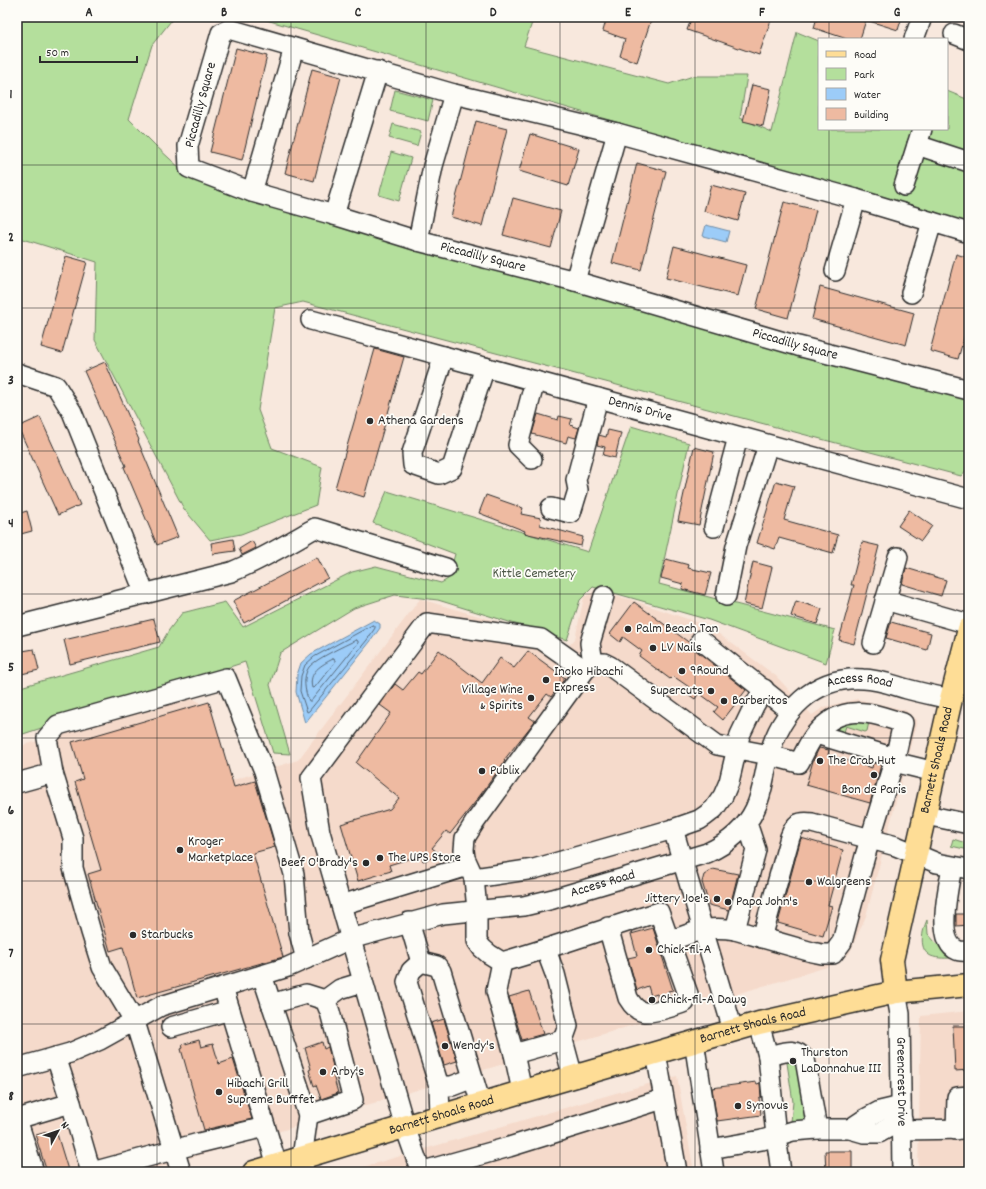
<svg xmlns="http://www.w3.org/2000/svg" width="986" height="1189" viewBox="0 0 986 1189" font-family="Dekko,sans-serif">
<rect width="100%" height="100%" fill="#f8e8dd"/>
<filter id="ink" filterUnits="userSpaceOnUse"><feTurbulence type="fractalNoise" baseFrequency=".025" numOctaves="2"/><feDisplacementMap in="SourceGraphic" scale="8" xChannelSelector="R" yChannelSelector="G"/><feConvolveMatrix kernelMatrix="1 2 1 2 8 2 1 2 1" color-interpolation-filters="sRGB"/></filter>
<g filter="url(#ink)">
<g fill="#f5dacb">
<polygon points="593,592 629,599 708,626 776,676 812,715 824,707 857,699 905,710 917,721 866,916 849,954 833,965 820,969 144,1172 17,1172 17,747 191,697 208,708 230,781 298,760 420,599 547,636 566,649 575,639 584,597"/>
<polygon points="969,1011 969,1172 918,1172 921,1016"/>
<polygon points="677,1076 694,1172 346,1172 616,1093"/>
</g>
<g fill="#b4df9c" stroke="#708564">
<polygon points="17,17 174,17 152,45 129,119 156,146 183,171 969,400 969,467 961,476 303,302 275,308 258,410 272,448 322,467 316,505 241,534 210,540 184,509 95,340 97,262 17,237"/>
<polygon points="256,17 534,17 524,46 669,84 693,76 747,76 740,118 772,132 797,32 819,41 819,129 947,129 947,91 969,100 969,225"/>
<polygon points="395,90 433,100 428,121 390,111"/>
<polygon points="393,124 421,132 417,146 389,138"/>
<polygon points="391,152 411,158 399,201 379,195"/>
<polygon points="631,426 689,443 659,584 835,630 826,663 709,620 593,587 580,600 567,640 438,600 395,595 354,608 280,653 270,685 290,754 273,753 245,662 17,736 17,688 159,647 169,630 182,613 225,602 243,627 352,572 376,566 441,583 448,579 455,554 373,523 387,491 588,552"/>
<polygon points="848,721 869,722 867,731 865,732 846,726 843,735 830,730"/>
<polygon points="953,839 969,844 969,850 951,846"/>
<path d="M 927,920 L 928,934 L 936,943 L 954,958 C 947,958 938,959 931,956 C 918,950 922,931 927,920 Z"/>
<polygon points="796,1055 810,1122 791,1122 793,1102 787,1063 788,1059"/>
</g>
<g fill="#9cccf8" stroke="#6f8ca6">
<polygon points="706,225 729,231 726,242 703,236"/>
<polygon points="374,620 380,624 380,628 370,642 305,723 296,692 297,675 301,663 311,654"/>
</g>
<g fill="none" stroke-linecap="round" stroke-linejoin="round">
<g stroke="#586b7d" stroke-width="1">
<polygon points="373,625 375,626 375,628 367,640 309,711 307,712 300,691 301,676 305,665 314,657"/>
<path d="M 356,640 L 358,641 L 358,643 L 311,701 L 309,701 C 305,692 302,677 309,667 C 317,658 344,646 356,640 Z"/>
<path d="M 333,659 L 335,660 L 335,662 L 315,687 L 312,688 C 308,672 321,665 333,659 Z"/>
</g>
</g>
<g fill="#eebaa1" stroke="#2b2b2b">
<polygon points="607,17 652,17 637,62 620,56 625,39 603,31"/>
<polygon points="692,17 772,17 759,55 687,30"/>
<polygon points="817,17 902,17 898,30 866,20 860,39 847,39 814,28"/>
<polygon points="236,48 267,56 242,160 210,152"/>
<polygon points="312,69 341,77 314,181 285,173"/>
<polygon points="752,85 771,89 763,126 743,121"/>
<polygon points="476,121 507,129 482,226 451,217"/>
<polygon points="530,134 579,149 568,186 519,171"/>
<polygon points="637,163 666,171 641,270 612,263"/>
<polygon points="711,185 745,194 738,221 704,211"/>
<polygon points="513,198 561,211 551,248 503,235"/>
<polygon points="784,202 816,210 788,318 756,309"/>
<polygon points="674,246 746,265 738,296 666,278"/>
<polygon points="956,254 969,258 969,320 958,359 930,351"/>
<polygon points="66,256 87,262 62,353 41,347"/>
<polygon points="820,287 914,313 906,345 812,319"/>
<polygon points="375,349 404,357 364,497 335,488"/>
<polygon points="105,362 139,440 138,441 178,537 157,545 124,467 126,466 84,371"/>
<polygon points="538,414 558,420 559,416 572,419 570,425 579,428 576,438 568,436 566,443 532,434"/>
<polygon points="40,417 80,505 58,515 18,427"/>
<polygon points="608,430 621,433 615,458 603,455 605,447 597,445 599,435 606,437"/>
<polygon points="694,447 714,452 699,525 678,521"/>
<polygon points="776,481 794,486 784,520 838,535 833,553 779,538 775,549 757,543"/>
<polygon points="486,495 523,508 521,514 541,518 540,525 583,537 581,546 524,533 525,531 479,513"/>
<polygon points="909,510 932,526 921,541 898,526"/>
<polygon points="27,511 32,531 17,535 17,514"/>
<polygon points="233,539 235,551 213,554 211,543"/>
<polygon points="252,541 256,548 242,555 239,549"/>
<polygon points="862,542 879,546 854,644 839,640 854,585 851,585"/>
<polygon points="317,557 328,578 244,623 233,601"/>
<polygon points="666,559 689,565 688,568 711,573 705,595 682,589 683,584 661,578"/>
<polygon points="753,562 772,567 762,608 744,604"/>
<polygon points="906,568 946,580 941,596 902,584"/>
<polygon points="796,601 822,609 817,624 791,616"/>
<polygon points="634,602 691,644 694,649 746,690 723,720 714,712 718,707 699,693 695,699 685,692 689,687 673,676 670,679 639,656 642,651 623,637 620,642 610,634"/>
<polygon points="154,619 160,642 70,664 64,640"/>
<polygon points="891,622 931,633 927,650 886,638"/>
<polygon points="34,649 39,670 17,675 17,652"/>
<polygon points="439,650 482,683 500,658 514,668 528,651 565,678 551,697 547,694 529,717 535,721 504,760 505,761 476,801 450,834 446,831 432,848 437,852 432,858 423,861 421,855 389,865 391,871 358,881 341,824 390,809 399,798 356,763 391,713 380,705 387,695 395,684 403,690 418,672 421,674"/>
<polygon points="209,702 234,787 255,781 275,847 253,853 283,957 137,998 123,947 110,951 88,874 101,870 75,782 83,779 72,742"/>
<polygon points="819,748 829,750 828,755 872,768 873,763 881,765 870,803 806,785 813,761"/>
<polygon points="801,838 843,850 828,905 832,906 823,936 778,923"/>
<polygon points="713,869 738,874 729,910 709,905 702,882 704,875"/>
<polygon points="956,914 969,914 969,925 956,926"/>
<polygon points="653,928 673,990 668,991 669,996 658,999 657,994 651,996 648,986 637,990 628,958 637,956 631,934"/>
<polygon points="529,991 543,1034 522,1040 509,997"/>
<polygon points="444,1019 457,1061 444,1065 431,1023"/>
<polygon points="953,1026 969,1026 969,1070 955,1071"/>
<polygon points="199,1040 201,1047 213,1044 219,1064 233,1059 252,1119 204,1130 181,1049 183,1048 182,1045"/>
<polygon points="322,1042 324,1049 328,1047 335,1074 333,1075 338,1093 321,1099 316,1085 314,1086 309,1070 311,1069 305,1048"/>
<polygon points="756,1082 757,1084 760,1083 761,1097 759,1098 761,1115 717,1121 712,1088"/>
<polygon points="47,1132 49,1137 57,1134 68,1170 61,1172 47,1172 37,1141 38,1140 36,1135"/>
<polygon points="825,1151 852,1151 852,1172 826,1172"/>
</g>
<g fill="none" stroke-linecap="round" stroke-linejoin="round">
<defs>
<g id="minor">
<polyline points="954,34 969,40"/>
<polyline points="914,39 922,17"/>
<polyline points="917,145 969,162"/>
<polyline points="904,186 922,129"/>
<polyline points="252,192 294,48"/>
<polyline points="334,215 378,71"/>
<path id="s1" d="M 969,233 L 856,199 L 617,133 L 454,94 L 229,29 L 221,33 L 188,146 L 189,168 L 252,192 L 334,215 L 418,241 L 575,281 L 798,346 L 969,390"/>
<polyline points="418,241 433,166 454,94"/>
<polyline points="835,271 856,199"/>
<polyline points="575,281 617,133"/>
<polyline points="911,293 932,222"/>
<path id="s2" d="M 311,320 L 969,499"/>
<polyline points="444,356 412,453 413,465 439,474 452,468 485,367"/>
<polyline points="17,373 56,386 72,412 145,594"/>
<polyline points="532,459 518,445 535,381"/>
<polyline points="551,508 571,513 578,490 576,480 598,398"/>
<polyline points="714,527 738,437"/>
<polyline points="726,596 736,546 768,445"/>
<polyline points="885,600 969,624"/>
<path d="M 17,626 L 231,572 C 261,560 287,544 315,528 L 446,568"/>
<polyline points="701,640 790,711"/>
<polyline points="873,643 898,557"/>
<polyline points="593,663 590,643 604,596"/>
<polyline points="816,734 895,758"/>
<polyline points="894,762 935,772"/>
<polyline points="17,783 53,773"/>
<polyline points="926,815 969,824"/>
<polyline points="673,829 733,1030"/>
<path d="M 952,867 C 949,885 935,941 957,950 C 960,952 965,951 969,951"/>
<polyline points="474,878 534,869 673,829 699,820 705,816 714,809 723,796 729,782 740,735 754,706 764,689"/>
<polyline points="341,905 468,866"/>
<polyline points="409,922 421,962"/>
<path d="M 608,927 L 628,998 C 638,1015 646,1014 664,1009 C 671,1007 678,1005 685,1002 L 688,994 L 659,912 C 606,928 555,947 502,962 L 489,954 L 482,948 L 477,941 L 477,910 L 474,878 L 465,858 L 464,850 L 465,838 L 475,822 L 585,670 L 593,663 L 604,663 L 610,666 L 717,745 L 769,755 L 799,763 C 804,754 808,744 814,736 C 840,702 870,712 903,723 L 895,758 L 865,856 L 842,942 L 833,954 L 822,954 L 812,952 L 735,930 C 708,925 694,932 670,941"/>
<polyline points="735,930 756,850 747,823"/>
<path d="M 762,938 L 790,837 C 795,824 798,821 812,823 L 896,846 L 937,863 L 969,869"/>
<polyline points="546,950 555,974 568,1026 563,1040 573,1077"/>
<polyline points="421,962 411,971 407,982 439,1086 440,1116"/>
<polyline points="421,962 437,966 441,971 481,1104"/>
<polyline points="502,962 496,991 514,1054 522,1091"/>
<polyline points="262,975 308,1115 302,1158 304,1172"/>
<polyline points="223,987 277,1165"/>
<path id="s3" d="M 896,992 L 900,1014 L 902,1172"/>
<polyline points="325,1000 340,989 363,982"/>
<polyline points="271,1004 306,994 325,1000 330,1012 353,1100 308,1115"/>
<polyline points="759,1023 768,1056 776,1136 793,1131 817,1129 850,1129 864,1133 879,1133 902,1120"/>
<polyline points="171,1027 230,1010"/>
<polyline points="694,1041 714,1172"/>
<polyline points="656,1053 677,1172"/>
<polyline points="514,1054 563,1040"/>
<path d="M 768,1056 C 783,1053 794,1046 805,1059 L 817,1129"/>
<polyline points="56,1057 71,1103"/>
<path id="s4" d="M 17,1068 L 70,1053 L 100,1040 L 161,1006 L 288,967 L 350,939 L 443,914 L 524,906 L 553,899 L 707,853 C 727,844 745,830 755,809 C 763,793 764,774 769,756 C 780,712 814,676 863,679 C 878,679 893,685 907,689 C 922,693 936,696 951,699"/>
<polyline points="439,1086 452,1086 473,1078"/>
<polyline points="850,1129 865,1119 880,1111 901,1106"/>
<polyline points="902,1130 969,1129"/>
<polyline points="956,1130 957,1097 969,1096"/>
<polyline points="710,1149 762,1140 776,1136 781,1172"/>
<polyline points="34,1172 17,1119 71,1103 91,1172"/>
<polyline points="92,1172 199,1143 265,1127"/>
<polyline points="181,1172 135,1022 102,967 91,932 73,868 73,838 53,773 47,738 58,725 226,678 264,771 294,874 299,933 306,959"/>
<polyline points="420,1172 509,1147 663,1099"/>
<polyline points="421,1172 405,1127 320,832 311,778 427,623 541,639 585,670"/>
</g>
<g id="major">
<path id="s5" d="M 896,992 L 892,960 L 951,699 L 969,629"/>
<path id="s6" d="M 254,1172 L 514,1094 L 759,1023 L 896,992 L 969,985"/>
</g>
</defs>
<use href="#minor" stroke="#2b2b2b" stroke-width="22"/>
<use href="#major" stroke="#2b2b2b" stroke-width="25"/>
<use href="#minor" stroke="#fdfcf7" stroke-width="19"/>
<use href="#major" stroke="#fedd96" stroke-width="22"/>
</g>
</g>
<path fill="none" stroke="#2b2b2b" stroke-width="1" stroke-opacity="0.55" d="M 157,17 L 157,1172M 291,17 L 291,1172M 426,17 L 426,1172M 560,17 L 560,1172M 695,17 L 695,1172M 829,17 L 829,39M 829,129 L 829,1172M 17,165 L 969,165M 17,308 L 969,308M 17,451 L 969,451M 17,594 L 969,594M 17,738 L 969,738M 17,881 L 969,881M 17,1024 L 969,1024"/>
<g fill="#2b2b2b" stroke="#fdfcf7" stroke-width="1.5">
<circle cx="370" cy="421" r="4"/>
<circle cx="628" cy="629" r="4"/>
<circle cx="653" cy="648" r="4"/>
<circle cx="682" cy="671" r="4"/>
<circle cx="546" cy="680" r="4"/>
<circle cx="711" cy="691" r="4"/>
<circle cx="531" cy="698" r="4"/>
<circle cx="724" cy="701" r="4"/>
<circle cx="820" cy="761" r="4"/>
<circle cx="482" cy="771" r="4"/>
<circle cx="874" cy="775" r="4"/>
<circle cx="180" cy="850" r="4"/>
<circle cx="380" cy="858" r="4"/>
<circle cx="366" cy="863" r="4"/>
<circle cx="809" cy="882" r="4"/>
<circle cx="717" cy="899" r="4"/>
<circle cx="728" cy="902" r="4"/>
<circle cx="133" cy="935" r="4"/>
<circle cx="649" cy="950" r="4"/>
<circle cx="652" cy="1000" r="4"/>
<circle cx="445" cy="1046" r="4"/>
<circle cx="793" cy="1061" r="4"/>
<circle cx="323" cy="1072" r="4"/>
<circle cx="219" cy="1092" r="4"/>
<circle cx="738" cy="1106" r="4"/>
</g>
<g text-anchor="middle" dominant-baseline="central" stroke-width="3.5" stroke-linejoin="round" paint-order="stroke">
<g font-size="14" fill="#2b2b2b" stroke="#fdfcf7">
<text transform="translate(201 105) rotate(-75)">Piccadilly Square</text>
<text stroke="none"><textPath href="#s1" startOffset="1224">Piccadilly Square</textPath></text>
<text stroke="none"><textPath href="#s1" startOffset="1548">Piccadilly Square</textPath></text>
<text stroke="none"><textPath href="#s2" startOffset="341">Dennis Drive</textPath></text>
<text stroke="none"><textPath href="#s4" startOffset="977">Access Road</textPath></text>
<text stroke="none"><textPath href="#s5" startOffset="237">Barnett Shoals Road</textPath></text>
<text stroke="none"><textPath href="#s4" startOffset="618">Access Road</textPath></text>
<text stroke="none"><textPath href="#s6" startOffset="520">Barnett Shoals Road</textPath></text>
<text stroke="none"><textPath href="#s3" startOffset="90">Greencrest Drive</textPath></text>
<text stroke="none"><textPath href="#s6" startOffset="196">Barnett Shoals Road</textPath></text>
</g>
<g font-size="14" fill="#2b2b2b" stroke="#fdfcf7" text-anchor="start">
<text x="378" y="421">Athena Gardens</text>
<text x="636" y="629">Palm Beach Tan</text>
<text x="661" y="648">LV Nails</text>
<text x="690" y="671">9Round</text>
<text x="554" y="672">Inoko Hibachi<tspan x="554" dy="16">Express</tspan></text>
<text x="523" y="690" text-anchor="end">Village Wine<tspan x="523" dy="16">&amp; Spirits</tspan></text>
<text x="703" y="691" text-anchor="end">Supercuts</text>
<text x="732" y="701">Barberitos</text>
<text x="828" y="761">The Crab Hut</text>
<text x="490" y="771">Publix</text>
<text x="874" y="790" text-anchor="middle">Bon de Paris</text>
<text x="188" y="842">Kroger<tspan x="188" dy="16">Marketplace</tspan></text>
<text x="388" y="858">The UPS Store</text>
<text x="358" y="863" text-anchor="end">Beef O'Brady's</text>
<text x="817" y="882">Walgreens</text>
<text x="709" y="899" text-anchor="end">Jittery Joe's</text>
<text x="736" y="902">Papa John's</text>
<text x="141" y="935">Starbucks</text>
<text x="657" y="950">Chick-fil-A</text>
<text x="660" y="1000">Chick-fil-A Dawg</text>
<text x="453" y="1046">Wendy's</text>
<text x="801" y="1053">Thurston<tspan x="801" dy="16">LaDonnahue III</tspan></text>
<text x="331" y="1072">Arby's</text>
<text x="227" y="1084">Hibachi Grill<tspan x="227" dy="16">Supreme Bufffet</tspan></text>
<text x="746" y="1106">Synovus</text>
</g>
<g font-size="14" fill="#4d5847" stroke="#fdfcf7">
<text x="534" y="574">Kittle Cemetery</text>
</g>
</g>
<rect width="986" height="1189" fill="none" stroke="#fdfcf7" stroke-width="44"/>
<rect x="818" y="38" width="130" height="92" fill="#fdfcf7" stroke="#a9a8a5"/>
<rect x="826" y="51" width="20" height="6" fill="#fedd96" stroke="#a9a8a5"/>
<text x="854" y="58" font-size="12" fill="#2b2b2b">Road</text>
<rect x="826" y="68" width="20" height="12" fill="#b4df9c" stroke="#a9a8a5"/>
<text x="854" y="78" font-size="12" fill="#2b2b2b">Park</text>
<rect x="826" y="88" width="20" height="12" fill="#9cccf8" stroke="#a9a8a5"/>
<text x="854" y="98" font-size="12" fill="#2b2b2b">Water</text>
<rect x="826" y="108" width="20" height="12" fill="#eebaa1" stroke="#a9a8a5"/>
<text x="854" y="118" font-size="12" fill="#2b2b2b">Building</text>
<g transform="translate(58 1131) rotate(50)" stroke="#fdfcf7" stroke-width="3" paint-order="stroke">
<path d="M0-3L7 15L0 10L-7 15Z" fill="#2b2b2b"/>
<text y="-6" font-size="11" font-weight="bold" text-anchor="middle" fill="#2b2b2b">N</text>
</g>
<path d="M40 56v6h97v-6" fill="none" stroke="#2b2b2b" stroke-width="2"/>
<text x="46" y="56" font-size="12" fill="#2b2b2b" stroke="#fdfcf7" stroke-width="3" paint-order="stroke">50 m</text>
<rect x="22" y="22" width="942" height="1145" fill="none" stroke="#2b2b2b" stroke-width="1.5"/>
<g font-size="13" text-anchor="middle" font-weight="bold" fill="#2b2b2b">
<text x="89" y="16">A</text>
<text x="224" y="16">B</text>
<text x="358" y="16">C</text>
<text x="493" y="16">D</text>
<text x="628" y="16">E</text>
<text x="762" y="16">F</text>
<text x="897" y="16">G</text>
<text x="11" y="98">1</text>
<text x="11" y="241">2</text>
<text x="11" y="384">3</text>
<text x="11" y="527">4</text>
<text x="11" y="671">5</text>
<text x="11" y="814">6</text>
<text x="11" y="957">7</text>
<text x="11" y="1100">8</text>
</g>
</svg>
